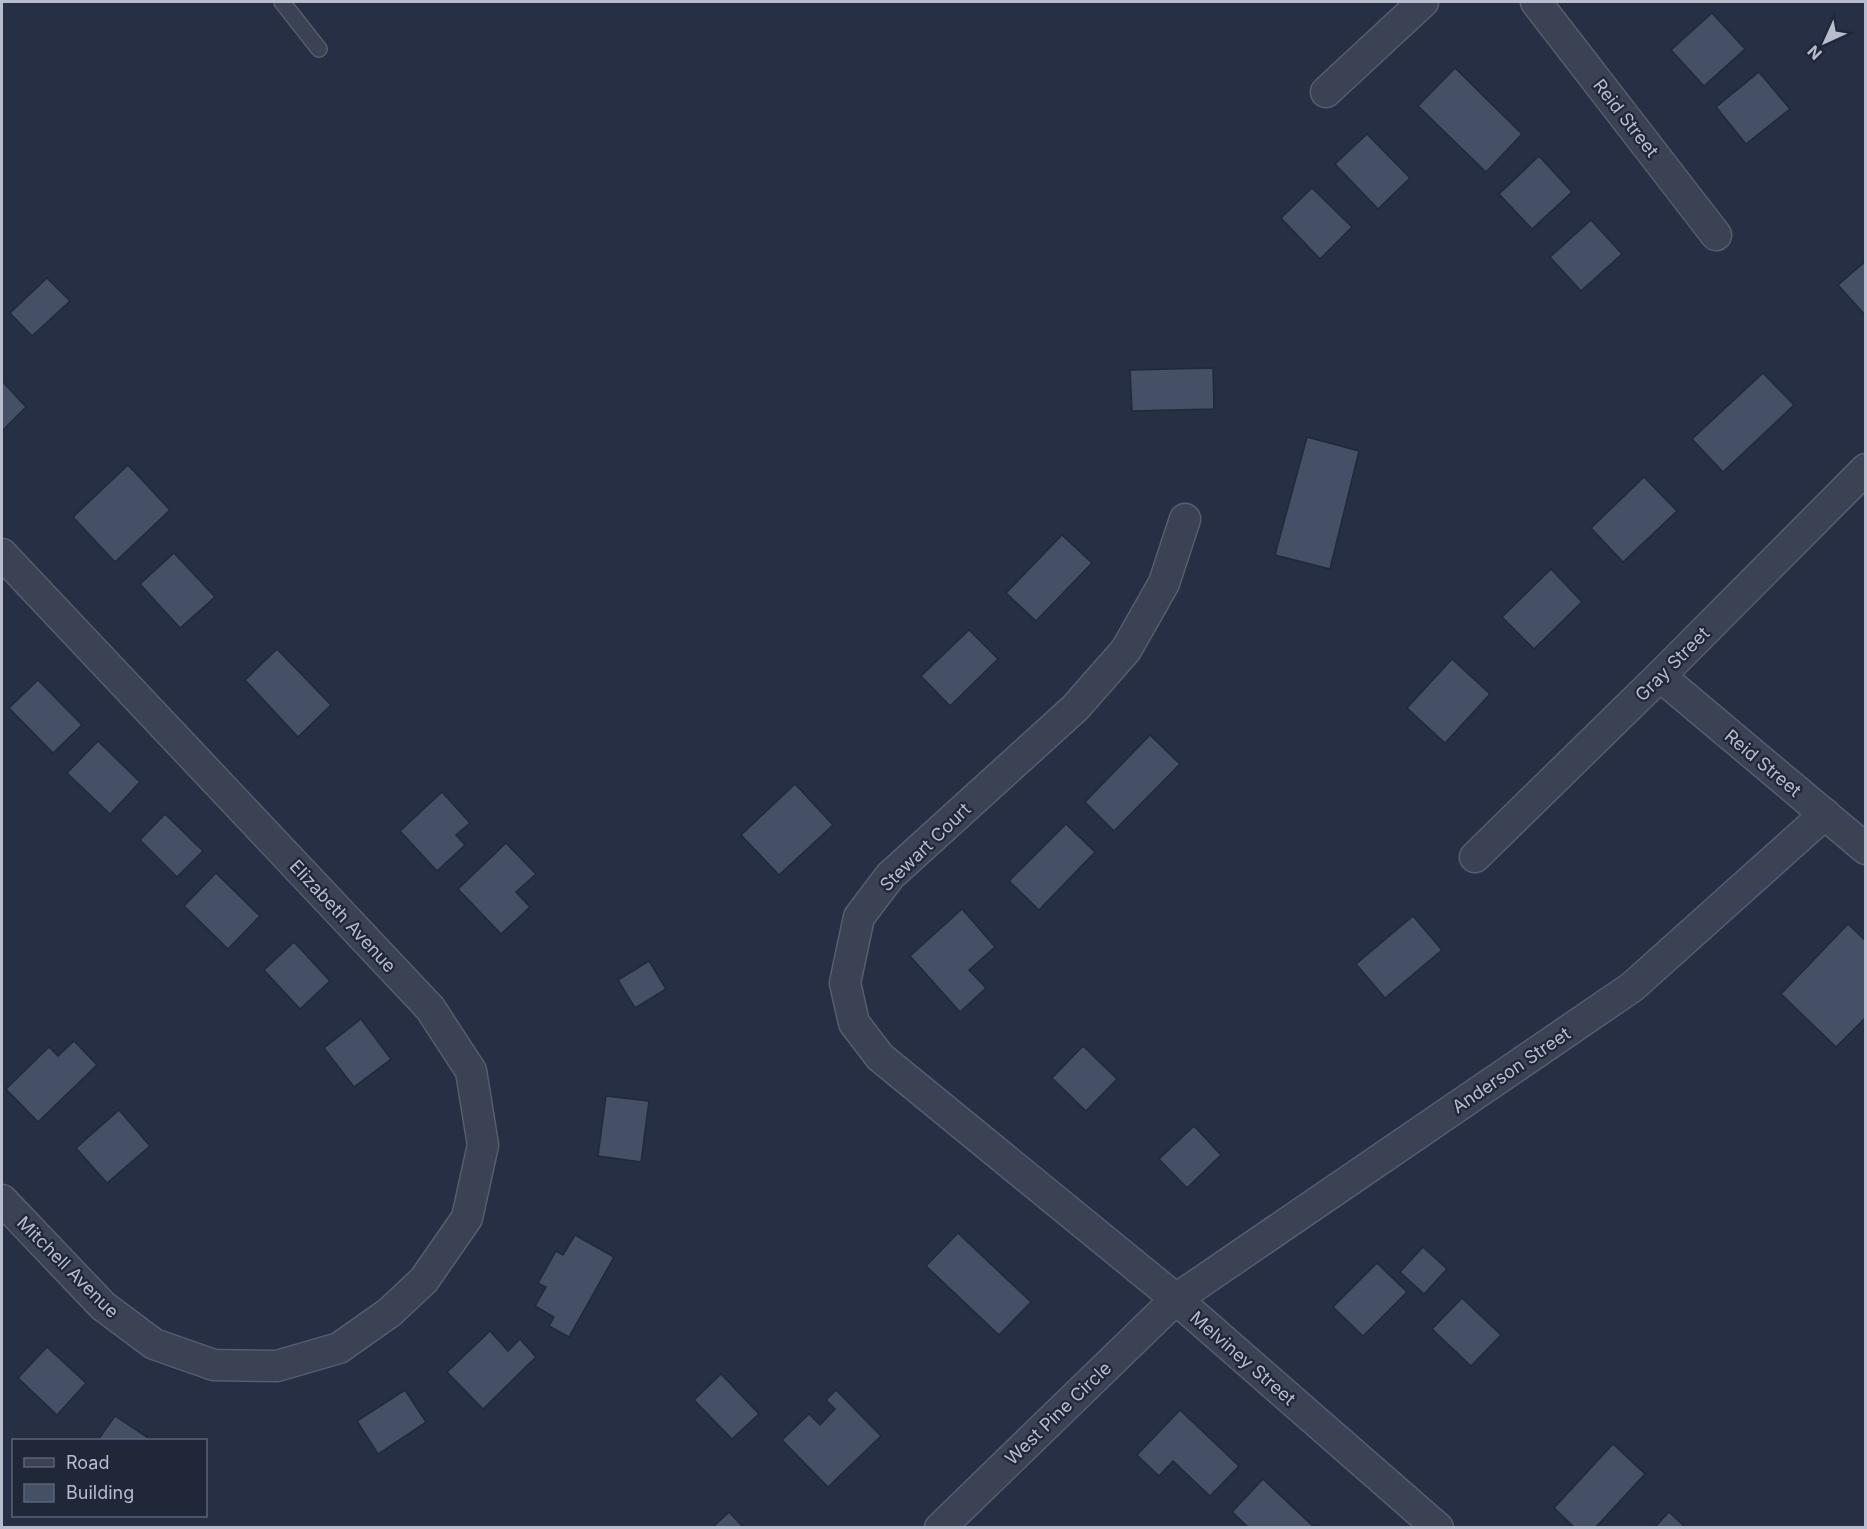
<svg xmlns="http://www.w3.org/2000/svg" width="1867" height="1529" viewBox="0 0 1867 1529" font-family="Inter,sans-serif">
<rect width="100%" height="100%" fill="#262f43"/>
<g fill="#454f65" stroke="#21293a" stroke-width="1.5">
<polygon points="1712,13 1745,49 1704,86 1671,50"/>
<polygon points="1455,68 1522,134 1486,172 1418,106"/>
<polygon points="1759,72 1790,109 1746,144 1716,107"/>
<polygon points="1367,134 1410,178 1378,209 1335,164"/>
<polygon points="1539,156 1572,192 1532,229 1499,194"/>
<polygon points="1312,188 1352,227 1320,259 1281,218"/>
<polygon points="1591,220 1622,254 1581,291 1550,257"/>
<polygon points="1866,261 1866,316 1838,285"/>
<polygon points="47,278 70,301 32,336 10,313"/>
<polygon points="1213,368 1214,409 1132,411 1130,370"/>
<polygon points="1763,373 1794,405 1723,472 1692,439"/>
<polygon points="2,381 26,407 2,431"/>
<polygon points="1307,437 1359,451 1330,569 1275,555"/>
<polygon points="128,465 170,510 115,562 73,517"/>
<polygon points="1644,477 1677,511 1623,562 1591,528"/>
<polygon points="1062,535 1092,563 1036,621 1006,593"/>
<polygon points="174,553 215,597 180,628 140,584"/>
<polygon points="1551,569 1582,602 1534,649 1502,617"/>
<polygon points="969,630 998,659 950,706 921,676"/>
<polygon points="277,649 331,705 298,737 245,680"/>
<polygon points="1452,659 1490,694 1445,743 1407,708"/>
<polygon points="38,680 82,725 53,753 9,708"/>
<polygon points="1150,735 1180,764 1114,831 1085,802"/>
<polygon points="98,741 140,782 110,814 67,773"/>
<polygon points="795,784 833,825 779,875 741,835"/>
<polygon points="442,792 470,823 456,835 465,845 437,871 400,831"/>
<polygon points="165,814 203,851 177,877 140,840"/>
<polygon points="1066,824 1095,852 1039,910 1009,881"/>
<polygon points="506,843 536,874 516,892 530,907 501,934 458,889"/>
<polygon points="216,873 260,916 228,949 184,906"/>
<polygon points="962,909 995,947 969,970 986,988 960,1012 910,956"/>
<polygon points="1413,916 1442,950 1385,998 1356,964"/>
<polygon points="1848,924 1866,941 1866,1017 1836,1047 1781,994"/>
<polygon points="294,942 330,981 300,1009 264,970"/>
<polygon points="649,961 666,989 635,1008 618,980"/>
<polygon points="361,1019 391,1059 354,1087 324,1048"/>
<polygon points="74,1041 97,1065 38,1122 6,1089 49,1047 58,1056"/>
<polygon points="1083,1046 1117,1079 1086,1111 1052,1078"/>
<polygon points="606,1096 649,1101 641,1162 598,1156"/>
<polygon points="119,1110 150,1146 107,1183 76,1148"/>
<polygon points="1194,1126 1221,1155 1187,1188 1159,1159"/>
<polygon points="958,1233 1031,1302 999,1335 926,1266"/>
<polygon points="575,1235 614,1257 569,1337 549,1326 554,1317 535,1306 546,1287 538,1283 556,1251 563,1255"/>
<polygon points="1423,1247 1447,1269 1424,1294 1400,1272"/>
<polygon points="1377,1263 1407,1292 1363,1336 1333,1307"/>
<polygon points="1462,1298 1501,1335 1471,1366 1432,1329"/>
<polygon points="490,1331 508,1351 520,1339 536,1357 483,1409 447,1372"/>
<polygon points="47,1347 86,1383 57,1415 18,1378"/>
<polygon points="721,1374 759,1414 732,1439 694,1400"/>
<polygon points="405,1390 426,1422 378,1454 357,1421"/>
<polygon points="836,1390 881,1436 828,1487 782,1440 809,1414 820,1425 835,1409 826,1400"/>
<polygon points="1180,1410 1239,1466 1210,1496 1173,1461 1159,1476 1137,1455"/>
<polygon points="115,1416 151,1440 98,1440"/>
<polygon points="1613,1444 1645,1474 1595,1528 1575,1528 1554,1508"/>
<polygon points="1263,1479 1315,1528 1249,1528 1232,1512"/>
<polygon points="729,1512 744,1528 712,1528"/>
<polygon points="1669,1512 1686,1528 1654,1528"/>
</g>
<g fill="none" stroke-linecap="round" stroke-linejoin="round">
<defs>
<polyline id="lane" points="282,2 319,49"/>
<g id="street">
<polyline points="1536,2 1716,235"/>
<polyline points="1326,92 1423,2"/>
<polyline points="1185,519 1164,583 1126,650 1075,708 890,876 859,917 845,983 854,1023 880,1057 1176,1299 1438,1528"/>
<polyline points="2,554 430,1008 471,1071 483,1145 467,1218 424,1280 390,1312 339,1348 277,1366 214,1365 154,1344 103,1306 2,1200"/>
<polyline points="1660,676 1866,849"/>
<polyline points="1475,857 1660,676 1866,469"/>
<polyline points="940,1528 1176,1299 1632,987 1825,814"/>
</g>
</defs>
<use href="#lane" stroke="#565d6d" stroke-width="18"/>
<use href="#street" stroke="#565d6d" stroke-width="33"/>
<use href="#lane" stroke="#3b4253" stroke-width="15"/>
<use href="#street" stroke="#3b4253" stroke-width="30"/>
</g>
<g text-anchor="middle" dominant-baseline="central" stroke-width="4.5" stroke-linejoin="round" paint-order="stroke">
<g font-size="18" fill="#b8bdcd" stroke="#1f2738">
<text transform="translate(1626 118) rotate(52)">Reid Street</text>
<text transform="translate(1672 664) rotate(-45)">Gray Street</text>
<text transform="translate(1763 763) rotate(40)">Reid Street</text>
<text transform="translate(925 847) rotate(-44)">Stewart Court</text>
<text transform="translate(343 916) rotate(47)">Elizabeth Avenue</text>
<text transform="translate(1511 1070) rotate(-34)">Anderson Street</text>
<text transform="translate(68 1267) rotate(45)">Mitchell Avenue</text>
<text transform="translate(1243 1358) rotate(41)">Melviney Street</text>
<text transform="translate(1058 1413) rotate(-44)">West Pine Circle</text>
</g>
</g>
<rect width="1867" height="1529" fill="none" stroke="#b8bdcd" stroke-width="6"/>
<rect x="12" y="1439" width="195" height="78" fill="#1f2738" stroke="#5c6374" stroke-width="1.5"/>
<rect x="24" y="1458" width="30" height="9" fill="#3b4253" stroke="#5c6374" stroke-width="1.5"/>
<text x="66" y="1469" font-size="18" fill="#b8bdcd">Road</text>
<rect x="24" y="1484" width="30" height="18" fill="#454f65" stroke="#5c6374" stroke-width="1.5"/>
<text x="66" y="1499" font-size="18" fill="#b8bdcd">Building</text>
<g transform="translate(1825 42) rotate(225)" stroke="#1f2738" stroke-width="4.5" paint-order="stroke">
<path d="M0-4.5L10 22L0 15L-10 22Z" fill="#b8bdcd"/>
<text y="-9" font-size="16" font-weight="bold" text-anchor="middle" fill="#b8bdcd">N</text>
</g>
</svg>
